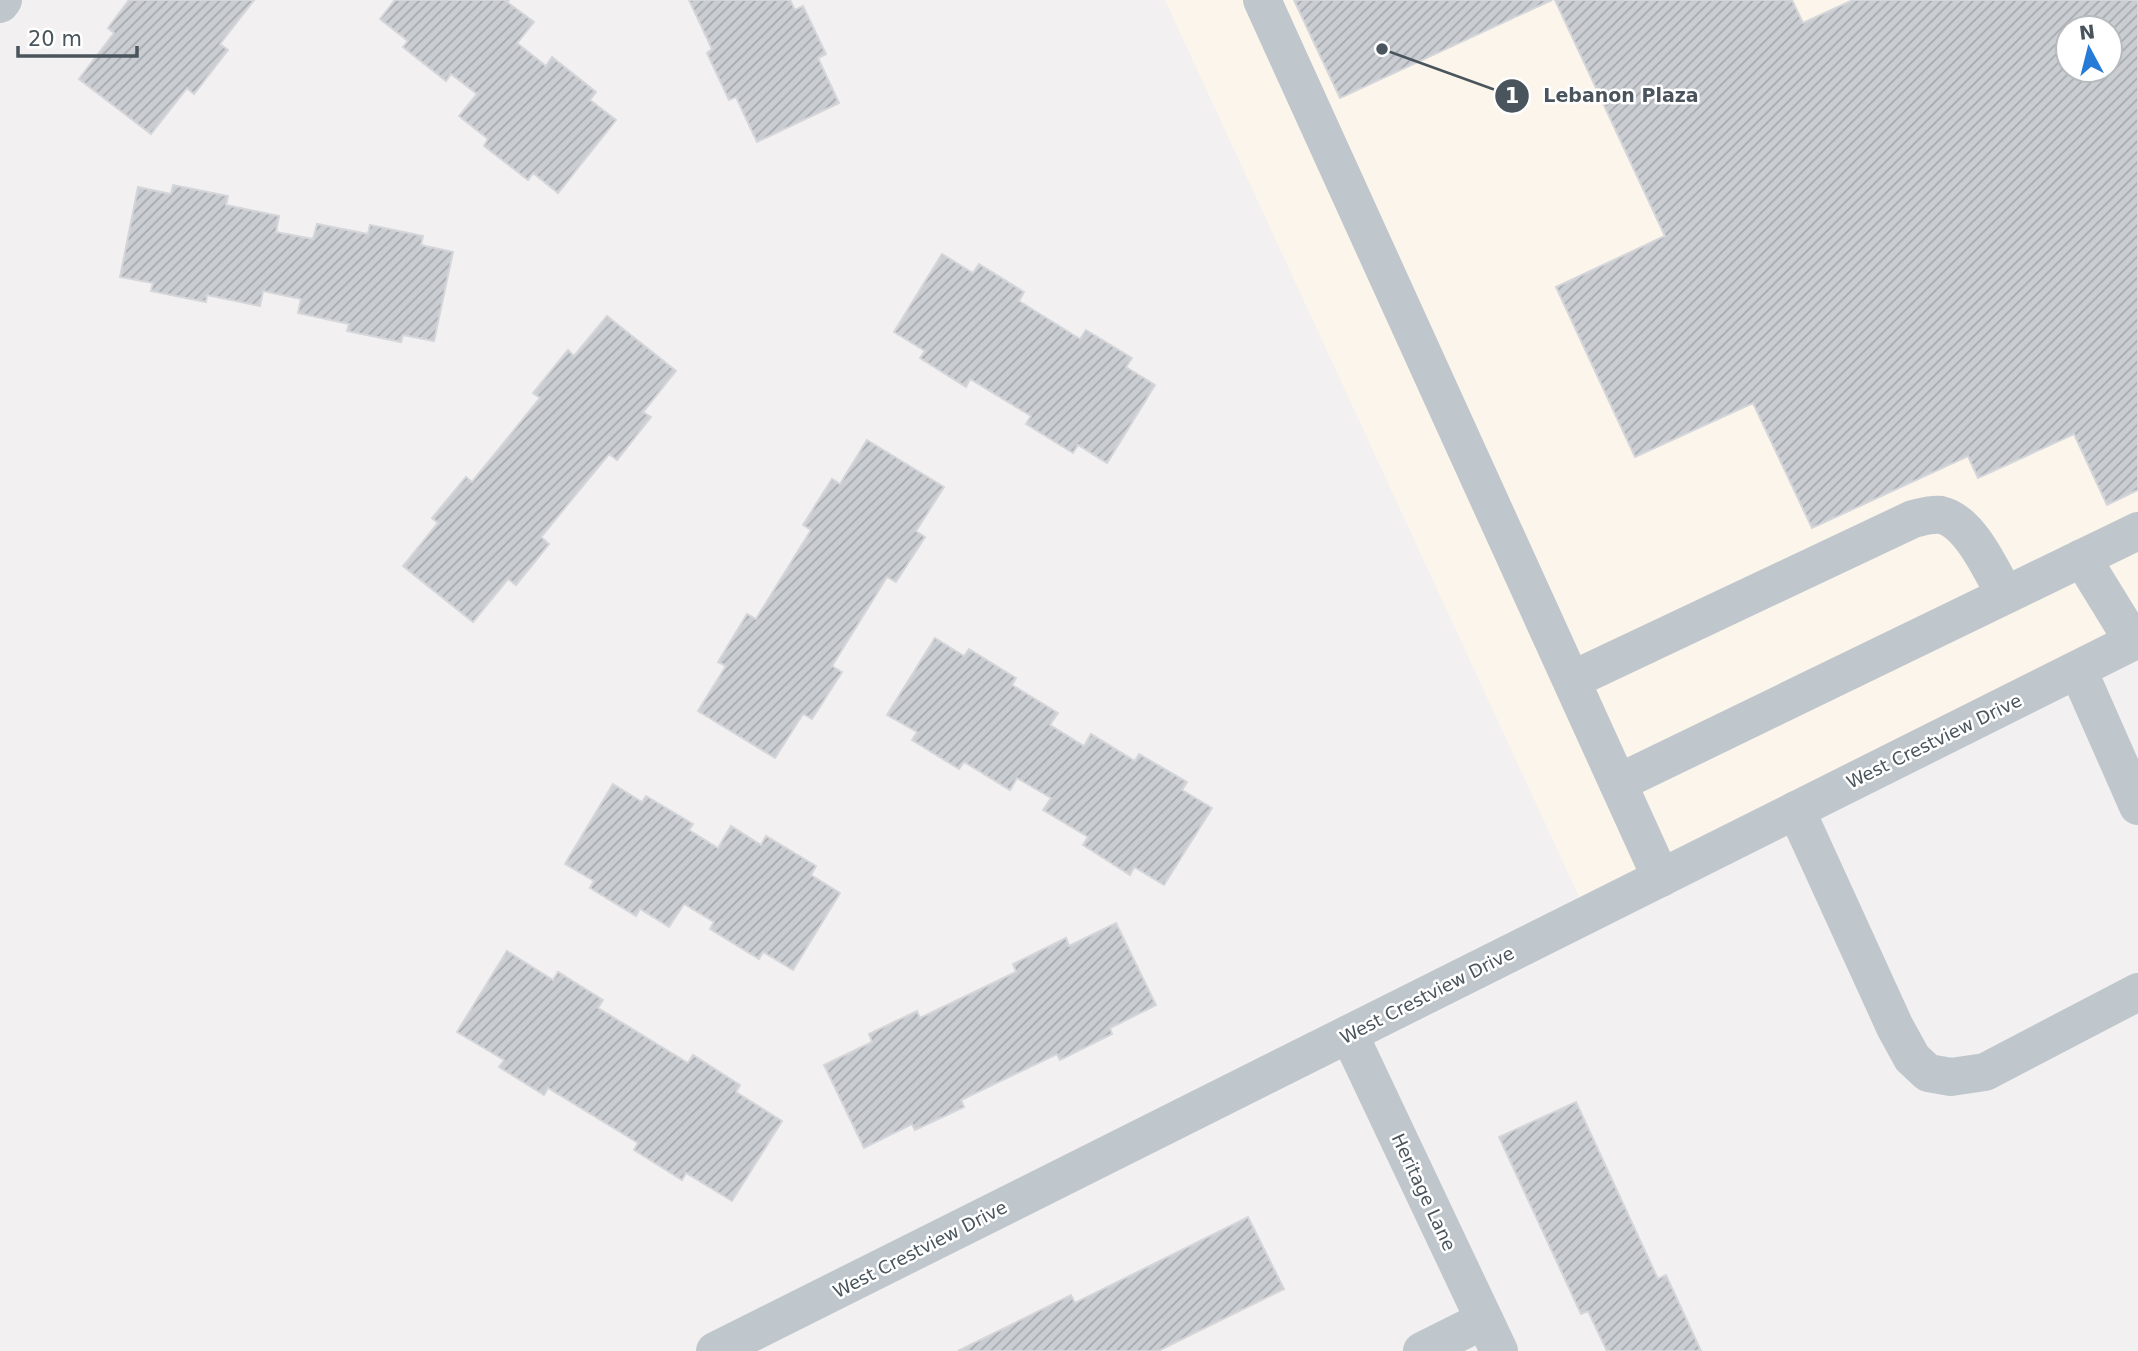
<svg xmlns="http://www.w3.org/2000/svg" width="2138" height="1351" viewBox="0 0 2138 1351" font-family="'DejaVu Sans',sans-serif">
<defs>
<pattern id="building-hatch" width="6" height="6" patternUnits="userSpaceOnUse" patternTransform="scale(1.75)"><rect width="6" height="6" fill="#cacdd2"/><path d="M-1 1l2-2M0 6l6-6M5 7l2-2" fill="none" stroke="#a6a9ae"/></pattern>
</defs>
<rect width="100%" height="100%" fill="#f2f0f0"/>
<path fill="#fbf5eb" fill-rule="evenodd" d="M 1165,0 L 2138,0 L 2138,639 L 1587,914 ZM 2068,28 L 2110,28 L 2110,70 L 2068,70 Z"/>
<g fill="url(#building-hatch)" stroke="#d4d6da" stroke-width="2" fill-rule="evenodd">
<polygon points="129,0 254,0 220,44 228,50 194,94 187,88 151,134 79,79 114,33 108,28"/>
<polygon points="395,0 509,0 507,2 534,22 517,43 546,66 552,57 596,92 590,100 616,120 558,193 533,173 528,180 484,146 488,139 459,116 477,94 451,74 446,81 403,47 408,41 380,19"/>
<polygon points="689,0 790,0 795,10 803,6 826,54 818,58 839,103 757,142 736,97 729,100 707,53 712,49"/>
<polygon points="1294,0 1552,0 1340,98"/>
<path d="M 1555,0 L 1792,0 L 1803,23 L 1853,0 L 2138,0 L 2138,490 L 2107,505 L 2074,434 L 1978,478 L 1968,456 L 1812,528 L 1753,403 L 1635,457 L 1556,287 L 1665,236 ZM 2068,28 L 2110,28 L 2110,70 L 2068,70 Z"/>
<polygon points="173,185 228,196 226,205 279,216 276,232 313,239 317,224 368,234 370,225 423,236 421,245 453,252 434,341 403,335 401,342 347,331 349,324 298,313 301,299 263,291 260,306 207,295 206,302 151,291 153,283 120,277 138,187 171,194"/>
<polygon points="942,254 973,273 979,264 1024,292 1019,301 1080,339 1086,330 1132,358 1126,367 1155,385 1107,463 1078,445 1073,453 1026,424 1031,416 970,379 966,387 920,358 925,351 894,332"/>
<polygon points="607,316 676,371 643,412 651,417 617,460 609,454 541,537 549,544 516,585 508,579 473,622 403,566 438,523 432,518 466,477 472,482 540,398 533,393 568,350 574,356"/>
<polygon points="867,440 944,487 916,531 925,537 896,582 887,577 832,666 842,672 812,719 803,714 775,758 698,711 726,666 718,662 747,614 756,619 811,530 803,525 832,479 840,484"/>
<polygon points="935,638 964,656 969,649 1016,678 1012,685 1058,713 1050,725 1084,746 1091,734 1135,761 1139,754 1187,782 1182,790 1212,808 1164,885 1134,867 1130,875 1083,845 1088,837 1043,810 1051,798 1017,778 1010,790 964,762 959,769 912,740 917,732 887,715"/>
<polygon points="613,784 642,802 646,796 693,824 689,830 718,848 731,826 761,845 766,836 816,866 811,875 840,893 793,970 763,952 759,959 710,929 714,922 684,904 669,927 640,909 636,916 590,888 594,881 565,864"/>
<polygon points="1116,923 1156,1005 1110,1028 1112,1034 1060,1060 1057,1054 961,1100 964,1107 915,1130 912,1124 864,1148 824,1065 872,1042 869,1034 917,1011 920,1018 1016,972 1013,964 1066,938 1069,946"/>
<polygon points="507,951 553,980 558,972 603,1000 598,1008 688,1063 693,1055 740,1085 736,1092 782,1121 732,1201 686,1173 682,1180 634,1150 638,1143 548,1088 544,1095 499,1067 504,1060 457,1032"/>
<polygon points="1576,1102 1658,1279 1666,1275 1701,1351 1607,1351 1588,1311 1581,1314 1499,1137"/>
<polygon points="1248,1217 1284,1289 1158,1351 958,1351 1071,1295 1075,1303"/>
</g>
<g fill="none" stroke-linecap="round" stroke-linejoin="round">
<g stroke="#bfc7cd" stroke-width="38">
<polyline points="1262,0 1661,878"/>
<polyline points="0,4 3,0"/>
<polyline points="2082,558 2133,641"/>
<polyline points="2078,670 2138,806"/>
<path d="M 1572,680 L 1913,519 C 1922,517 1931,514 1941,515 C 1970,521 1992,572 2005,595"/>
<polyline points="1618,783 2138,531"/>
<polyline points="1796,810 1895,1027 1912,1058 1928,1073 1951,1077 1985,1072 2138,992"/>
<polyline points="1349,1034 1499,1351"/>
<polyline points="715,1351 2138,639"/>
<polyline points="1422,1351 1484,1320"/>
</g>
</g>
<g text-anchor="middle" dominant-baseline="central" stroke-width="5" stroke-linejoin="round" paint-order="stroke">
<g font-size="18" fill="#49545c" stroke="#fff">
<text transform="translate(1934 741) rotate(-26)">West Crestview Drive</text>
<text transform="translate(1427 995) rotate(-27)">West Crestview Drive</text>
<text transform="translate(1424 1192) rotate(65)">Heritage Lane</text>
<text transform="translate(920 1249) rotate(-27)">West Crestview Drive</text>
</g>
</g>
<path fill="none" stroke="#49545c" stroke-width="2.5" d="M1382 49L1512 96"/>
<g fill="#49545c" stroke="#fff" stroke-width="2.5">
<circle cx="1382" cy="49" r="7"/>
<circle cx="1512" cy="96" r="18"/>
</g>
<g font-size="21" text-anchor="middle" font-weight="bold" fill="#fff">
<text x="1512" y="103">1</text>
</g>
<g font-size="19" text-anchor="middle" font-weight="bold" fill="#49545c" stroke="#fff" stroke-width="5" stroke-linejoin="round" paint-order="stroke">
<text x="1621" y="102">Lebanon Plaza</text>
</g>
<g transform="translate(2089 49) rotate(353)"><circle r="33" fill="#ffffff" stroke="#b6bbbe" stroke-width="2"/>
<path d="M0-5L12 26L0 18L-12 26Z" fill="#267bd6"/>
<text y="-10" font-size="19" font-weight="bold" text-anchor="middle" fill="#49545c">N</text>
</g>
<path d="M18 46v10h119v-10" fill="none" stroke="#49545c" stroke-width="3.5"/>
<text x="28" y="46" font-size="21" fill="#49545c" stroke="#ffffff" stroke-width="5" paint-order="stroke">20 m</text>
</svg>
